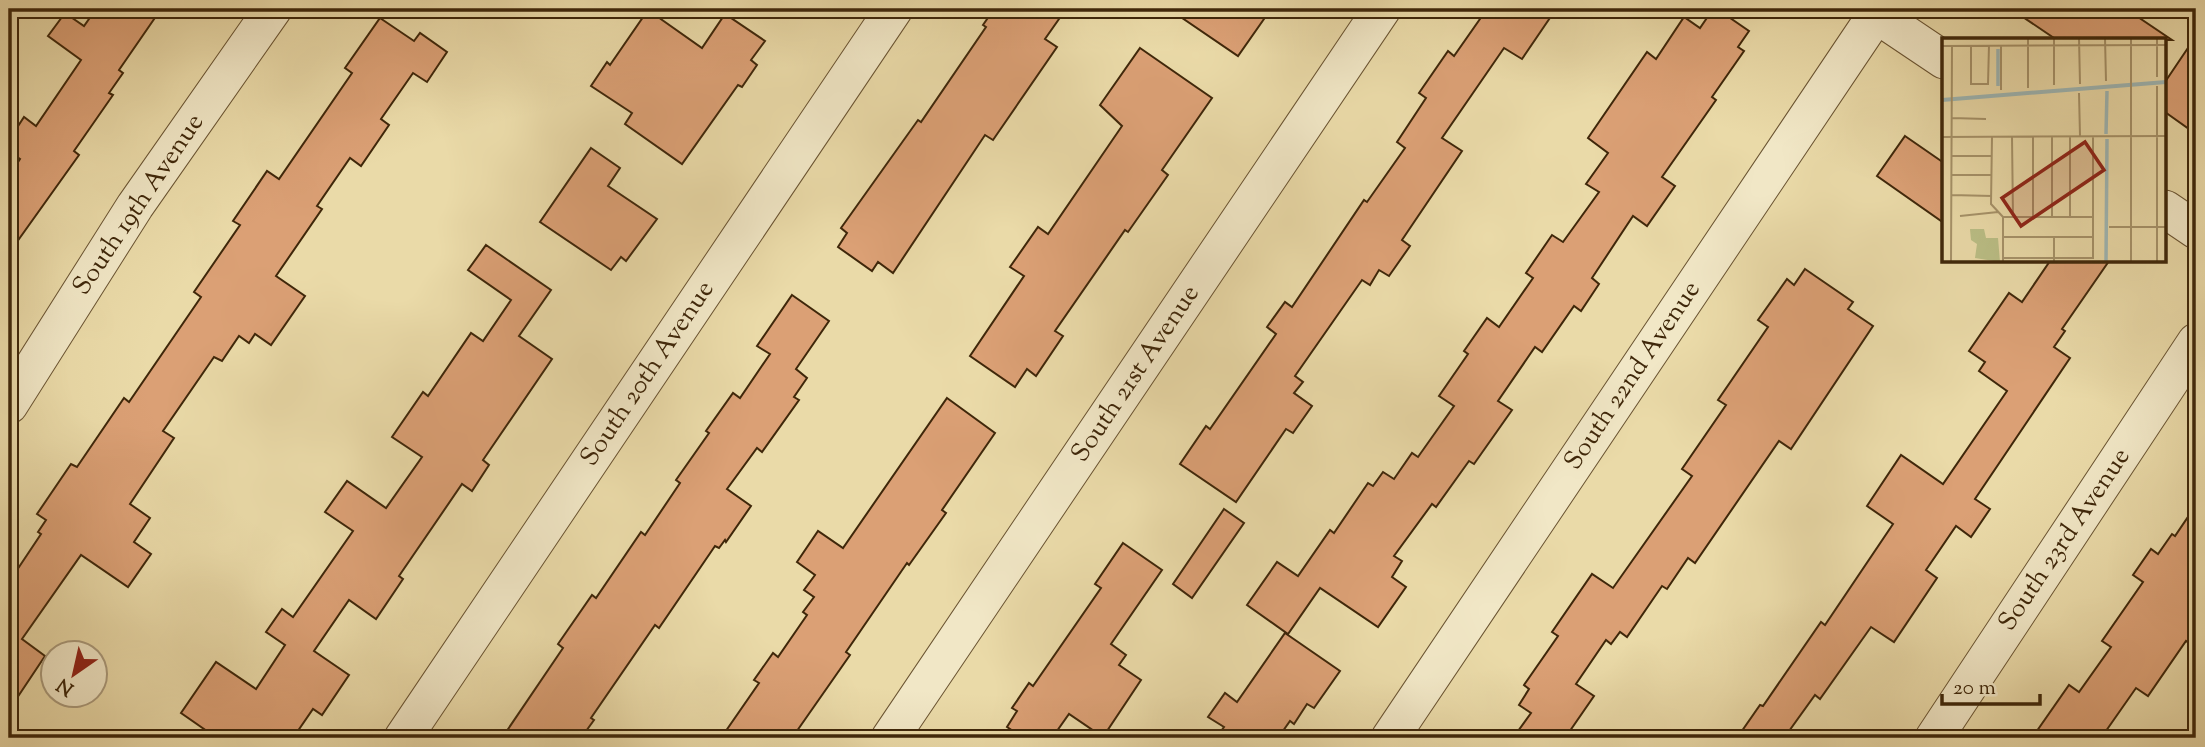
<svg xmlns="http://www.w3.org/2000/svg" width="2205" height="747" viewBox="0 0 2205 747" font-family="'Sorts Mill Goudy',serif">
<rect width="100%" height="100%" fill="#eadaa8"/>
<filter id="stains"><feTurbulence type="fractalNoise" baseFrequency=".00286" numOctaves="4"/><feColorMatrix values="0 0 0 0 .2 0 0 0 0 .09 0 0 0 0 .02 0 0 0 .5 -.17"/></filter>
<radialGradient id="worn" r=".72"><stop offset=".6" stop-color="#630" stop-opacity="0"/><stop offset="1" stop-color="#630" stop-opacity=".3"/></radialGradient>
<g fill="#dba075" stroke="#3f270a" stroke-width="2">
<polygon points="96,9 161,9 119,70 123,73 109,93 113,95 74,151 79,155 9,253 9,176 20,159 9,151 9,140 24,117 36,126 81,60 48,36 65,13 84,26"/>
<polygon points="994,9 1066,9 1045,39 1057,47 993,140 985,135 893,273 878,262 872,271 838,247 847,233 841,228 918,120 921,122 986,27 983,25"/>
<polygon points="1169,9 1271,9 1238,56"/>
<polygon points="1487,9 1556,9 1522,59 1504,48 1442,138 1462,151 1402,240 1410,246 1389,276 1379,270 1370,285 1362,280 1295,376 1303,382 1294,393 1312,406 1293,433 1286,429 1236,502 1180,464 1206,426 1210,429 1276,334 1267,327 1285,302 1292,307 1364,200 1367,202 1405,148 1397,142 1426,98 1419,93 1448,51 1454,56"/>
<polygon points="1713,9 1717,9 1749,31 1738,47 1744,51 1712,97 1716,100 1662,177 1675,186 1647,226 1633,216 1592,278 1599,284 1581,311 1574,306 1542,352 1535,347 1498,401 1512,410 1474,464 1469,461 1436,507 1432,504 1394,556 1402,561 1392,577 1406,587 1378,627 1320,588 1288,634 1247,605 1277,562 1298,576 1330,530 1334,533 1368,483 1373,486 1383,472 1394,479 1412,453 1418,457 1454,406 1439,396 1468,354 1464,351 1487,318 1499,327 1533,278 1526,273 1552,235 1563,242 1599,192 1586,184 1608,153 1588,138 1647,52 1656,59 1684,17 1700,28"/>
<polygon points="2011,9 2126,9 2172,40 2057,40"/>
<polygon points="648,10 702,48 725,14 765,41 751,60 757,65 742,87 738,85 682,164 625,124 632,113 591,86 607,62 610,65"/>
<polygon points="380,18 414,41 420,33 447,52 427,82 413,73 381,119 389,125 361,166 350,158 317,206 322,209 276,276 305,296 271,345 255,334 249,343 239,336 222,361 214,357 163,431 174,438 130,504 150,518 134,542 151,554 128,587 81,555 22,639 45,656 9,710 9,582 41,534 38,532 46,520 37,514 71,464 77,467 124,398 129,402 201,297 194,292 240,225 233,221 267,171 279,179 352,73 345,68"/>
<polygon points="2196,36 2196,134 2165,112 2165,82"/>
<polygon points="1140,48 1212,98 1162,170 1168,175 1128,232 1125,230 1055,331 1063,336 1036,376 1027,369 1015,387 970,356 1024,276 1010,267 1038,227 1048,234 1122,126 1100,105"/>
<polygon points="1905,136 1944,163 1944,223 1877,176"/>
<polygon points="591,148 620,168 608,186 657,219 626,261 621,257 611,270 540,222"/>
<polygon points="486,245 551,290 519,336 552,359 483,460 489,465 472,491 462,484 399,576 403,579 376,619 349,600 314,651 349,675 322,715 313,709 293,738 217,738 181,713 216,662 256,689 285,645 266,632 282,609 293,617 353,531 325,512 347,481 386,508 422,457 392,437 423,392 428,396 471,333 483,341 511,300 468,270"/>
<polygon points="2050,261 2109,261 2062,329 2065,331 2054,347 2070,358 1975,499 1990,509 1971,537 1956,526 1926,570 1937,578 1894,642 1871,627 1820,699 1815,695 1784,738 1737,738 1760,705 1763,706 1821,622 1825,625 1893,524 1867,506 1901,455 1943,484 2007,391 1979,371 1985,362 1969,351 2009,293 2022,302"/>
<polygon points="1805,269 1853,302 1848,309 1873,326 1791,449 1779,441 1695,563 1688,558 1667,589 1662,586 1627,637 1620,632 1611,644 1606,640 1576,684 1594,696 1565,738 1513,738 1531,713 1519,705 1529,689 1524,685 1558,636 1552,632 1592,574 1613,588 1692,476 1682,469 1726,405 1718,400 1768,327 1758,320 1787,279 1794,285"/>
<polygon points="792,295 829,321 796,369 807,378 794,397 799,400 762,452 757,448 727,489 751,506 726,542 725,540 719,548 715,546 659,628 655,625 591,718 594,720 581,738 502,738 563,648 558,644 592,595 596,598 641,532 645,535 680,483 676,480 709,433 706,431 733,393 740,398 770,354 757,346"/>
<polygon points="947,398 995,433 942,510 946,513 909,565 907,563 846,652 850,655 792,738 721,738 759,683 754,680 773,653 778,657 807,615 803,612 814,597 804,590 815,575 797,562 818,531 843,548"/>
<polygon points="2196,505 2196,648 2186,641 2148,696 2136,688 2101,738 2032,738 2069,685 2079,692 2111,647 2102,641 2143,582 2133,575 2151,549 2158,554 2172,534 2175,536"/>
<polygon points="1224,509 1244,523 1192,598 1173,584"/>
<polygon points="1123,543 1162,570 1111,644 1126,655 1119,665 1141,680 1103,737 1069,714 1052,738 1024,738 1007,727 1017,711 1012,708 1029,683 1033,686 1101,588 1095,584"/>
<polygon points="1285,633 1340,671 1314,708 1307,704 1294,724 1290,721 1278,738 1216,738 1224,727 1208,717 1225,693 1237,702"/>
</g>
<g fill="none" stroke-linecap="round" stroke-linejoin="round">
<defs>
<g id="street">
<polyline points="1868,9 1944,60"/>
<polyline points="2165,209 2196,230"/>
<polyline points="9,405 135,206 273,9"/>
<polyline points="403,738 894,9"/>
<polyline points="890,738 1382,9"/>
<polyline points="1390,738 1876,15"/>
<polyline points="1934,738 2196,342"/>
</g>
</defs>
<use href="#street" stroke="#6a5432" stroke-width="39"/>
<use href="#street" stroke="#f1e7c6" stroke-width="37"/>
</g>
<g text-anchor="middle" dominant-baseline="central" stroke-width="6" stroke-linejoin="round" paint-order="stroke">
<g font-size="26" fill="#3f270a" stroke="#f1e7c6">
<text transform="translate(139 205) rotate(-56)">South 19th Avenue</text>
<text transform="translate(648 374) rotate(-56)">South 20th Avenue</text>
<text transform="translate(1136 374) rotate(-56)">South 21st Avenue</text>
<text transform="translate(1633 376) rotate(-56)">South 22nd Avenue</text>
<text transform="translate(2065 540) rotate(-56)">South 23rd Avenue</text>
</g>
</g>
<g transform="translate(1942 38)">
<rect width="224" height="224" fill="#eadaa8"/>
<path d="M 28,191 L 42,191 L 44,200 L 56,200 L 58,224 L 33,220 L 35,206 L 29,202 Z" fill="#babe85"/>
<path d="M 224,42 L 224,46 L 0,64 L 0,60 Z" fill="#9eb7b5"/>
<path fill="none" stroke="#9eb7b5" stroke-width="3.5" d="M 56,11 L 56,48M 164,96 L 165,53M 164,224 L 165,101"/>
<path fill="none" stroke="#a69269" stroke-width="2" d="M 86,0 L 86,50M 112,0 L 112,47M 137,0 L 138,46M 163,0 L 164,43M 29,7 L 29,46 L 46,46 L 47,7M 0,8 L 224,7M 215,39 L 215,0M 59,52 L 59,7M 137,55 L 138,98M 10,80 L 44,81M 91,98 L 91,179M 110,98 L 110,179M 128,98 L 128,179M 0,99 L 224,98M 50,99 L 49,166 L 61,179 L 61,224M 70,99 L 71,179M 9,118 L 50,118M 9,137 L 50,137M 9,157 L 50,158M 18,178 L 56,174M 61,179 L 151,179M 167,189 L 224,189M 60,199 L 151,199M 112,199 L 112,224M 61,220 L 151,220 L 151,98M 9,224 L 10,7M 189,224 L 189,0M 215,224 L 215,48"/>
<path fill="#8f2418" fill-opacity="0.15" stroke="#8f2418" stroke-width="3.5" d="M 143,104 L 162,132 L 79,188 L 60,160 Z"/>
<rect width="224" height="224" fill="none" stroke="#3f270a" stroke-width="3.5"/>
</g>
<rect width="2205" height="747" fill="none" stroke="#eadaa8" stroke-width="35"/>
<rect x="10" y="10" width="2184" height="726" fill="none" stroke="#3f270a" stroke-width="3.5"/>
<rect x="18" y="18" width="2170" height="712" fill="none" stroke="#3f270a" stroke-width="2"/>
<g transform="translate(74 674) rotate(214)"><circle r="33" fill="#f1e7c6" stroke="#aa9a7b" stroke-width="2"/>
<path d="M0-5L12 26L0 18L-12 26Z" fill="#8f2418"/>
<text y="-10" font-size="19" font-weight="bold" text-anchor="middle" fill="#3f270a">N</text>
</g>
<path d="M1942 694v10h98v-10" fill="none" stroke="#3f270a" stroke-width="3.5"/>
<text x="1953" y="694" font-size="21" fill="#3f270a" stroke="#f1e7c6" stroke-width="5" paint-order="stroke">20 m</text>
<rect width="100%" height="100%" filter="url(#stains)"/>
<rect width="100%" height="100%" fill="url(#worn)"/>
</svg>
